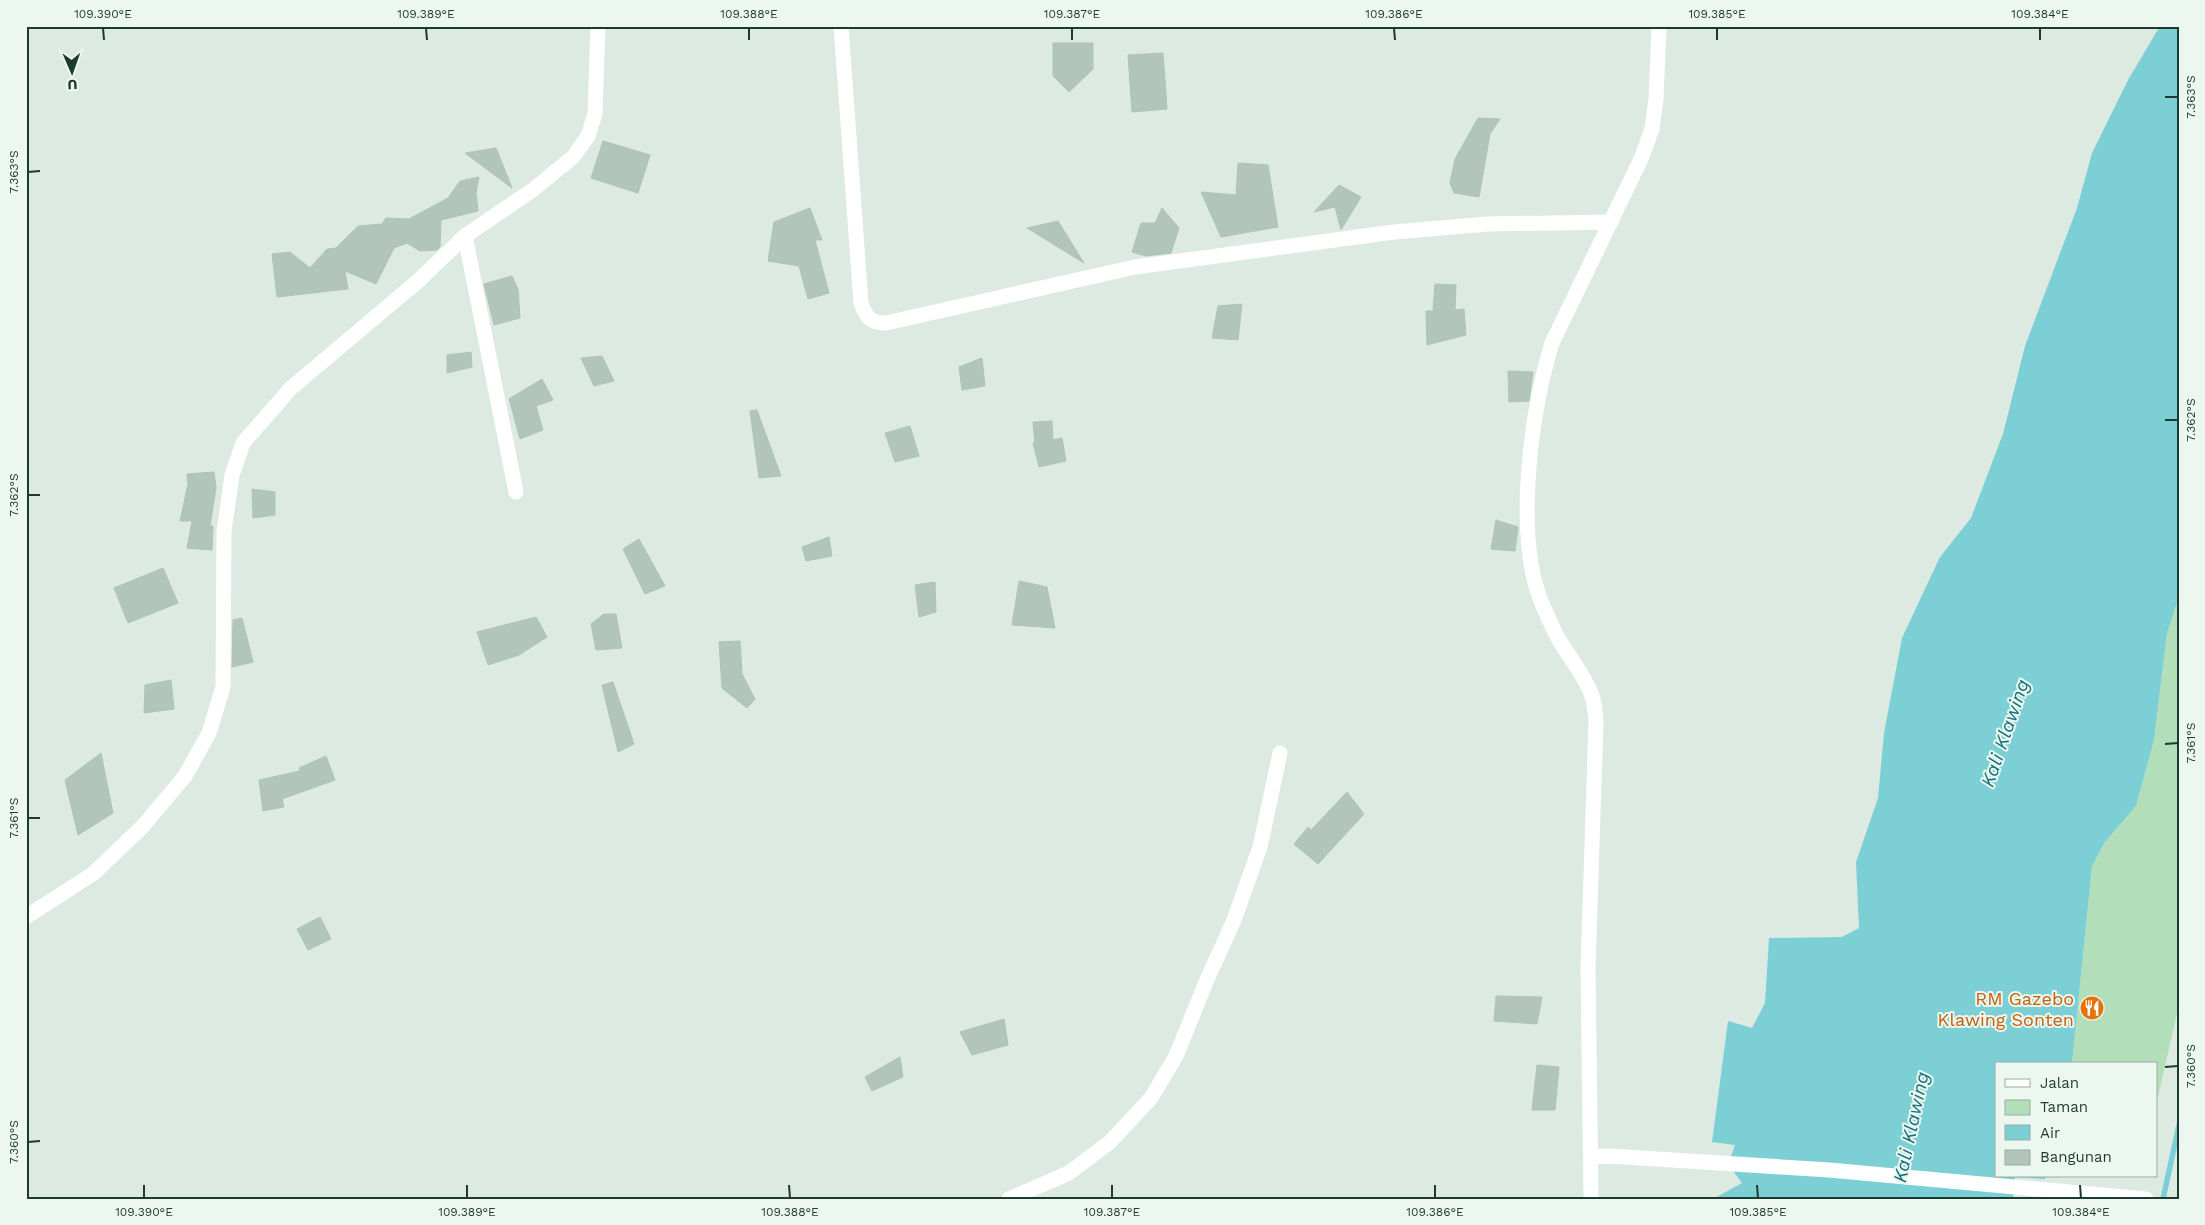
<svg xmlns="http://www.w3.org/2000/svg" width="2205" height="1225" viewBox="0 0 2205 1225" font-family="'Work Sans',sans-serif">
<rect width="100%" height="100%" fill="#dceae2"/>
<polygon fill="#b2deba" points="2179,597 2179,1005 2156,1105 2156,1064 2072,1064 2092,866 2105,842 2136,806 2154,740 2167,633"/>
<polygon fill="#7dcfd6" points="2160,26 2179,26 2179,597 2167,633 2154,740 2136,806 2105,842 2092,866 2072,1064 1996,1064 1996,1176 2046,1176 2045,1179 2015,1177 2013,1199 1713,1199 1742,1183 1728,1164 1735,1145 1712,1142 1728,1021 1752,1028 1765,1003 1769,938 1842,937 1859,928 1856,862 1878,798 1884,733 1902,638 1940,557 1971,518 2003,434 2025,346 2077,208 2092,153 2128,80"/>
<g fill="none" stroke-linecap="round" stroke-linejoin="round">
<polyline stroke="#7dcfd6" stroke-width="5.5" points="2163,1199 2179,1125"/>
</g>
<g fill="#b1c5bb" stroke="#aec4b9">
<polygon points="1053,43 1093,43 1093,69 1069,92 1053,76"/>
<polygon points="1163,53 1167,109 1132,112 1128,55"/>
<polygon points="1478,118 1500,119 1490,134 1479,197 1454,193 1450,183 1455,159"/>
<polygon points="603,141 650,155 638,193 591,178"/>
<polygon points="496,148 512,188 465,153"/>
<polygon points="1238,163 1268,165 1278,227 1221,237 1201,192 1236,195"/>
<polygon points="479,177 476,193 478,211 441,220 440,247 437,250 420,251 407,243 394,248 376,284 345,271 348,289 277,297 272,254 290,252 310,268 327,249 336,248 358,226 382,224 386,218 409,219 448,198 460,181"/>
<polygon points="1339,185 1361,197 1341,230 1335,207 1314,212"/>
<polygon points="810,208 822,240 815,240 829,293 808,299 799,266 768,261 774,222"/>
<polygon points="1162,208 1179,228 1171,253 1146,256 1132,252 1141,223 1155,223"/>
<polygon points="1058,221 1084,263 1027,228"/>
<polygon points="512,276 518,289 520,318 494,325 484,284"/>
<polygon points="1435,284 1456,285 1455,310 1464,309 1466,335 1427,345 1426,311 1433,311"/>
<polygon points="1242,304 1238,340 1212,338 1218,306"/>
<polygon points="471,352 472,367 447,373 447,355"/>
<polygon points="602,356 614,381 594,386 581,358"/>
<polygon points="982,358 985,386 962,390 959,367"/>
<polygon points="1508,371 1533,372 1529,401 1509,402"/>
<polygon points="542,379 553,400 536,406 543,430 520,439 509,399"/>
<polygon points="757,410 781,476 759,478 750,411"/>
<polygon points="1052,421 1053,440 1062,438 1066,461 1039,467 1033,443 1035,443 1033,422"/>
<polygon points="910,426 919,456 895,462 885,433"/>
<polygon points="214,472 216,488 210,526 213,526 212,550 187,548 192,521 180,521 188,484 187,474"/>
<polygon points="252,489 275,492 275,515 253,518"/>
<polygon points="1496,520 1518,527 1515,551 1491,549"/>
<polygon points="829,537 832,556 806,561 802,547"/>
<polygon points="639,539 665,586 645,594 623,549"/>
<polygon points="163,568 178,603 128,623 114,588"/>
<polygon points="1019,581 1047,587 1055,628 1012,625"/>
<polygon points="935,582 936,612 919,617 915,585"/>
<polygon points="604,614 616,614 622,648 596,650 591,624"/>
<polygon points="536,617 547,637 519,655 488,665 477,632"/>
<polygon points="242,618 253,662 232,667 233,620"/>
<polygon points="740,641 742,674 755,699 747,708 722,688 719,642"/>
<polygon points="171,680 174,709 144,713 145,685"/>
<polygon points="613,682 634,744 618,752 602,685"/>
<polygon points="101,753 113,813 78,835 65,780"/>
<polygon points="326,756 335,780 282,799 284,807 263,811 259,780 300,771 299,768"/>
<polygon points="1347,792 1364,814 1318,864 1294,844 1308,827 1311,830"/>
<polygon points="320,917 331,939 308,950 297,929"/>
<polygon points="1496,996 1542,997 1537,1024 1494,1021"/>
<polygon points="1004,1019 1008,1045 972,1055 960,1032"/>
<polygon points="900,1057 903,1077 872,1091 865,1077"/>
<polygon points="1537,1065 1559,1067 1555,1110 1532,1110"/>
</g>
<g fill="none" stroke-linecap="round" stroke-linejoin="round">
<g stroke="#fff" stroke-width="15">
<path d="M 841,26 L 861,303 C 866,317 870,323 886,323 L 1135,267 L 1394,232 L 1487,224 L 1611,222"/>
<polyline points="465,236 516,492"/>
<polyline points="26,917 94,873 143,826 185,776 209,733 223,687 224,531 232,475 243,443 291,388 417,282 465,236 534,189 573,157 588,136 595,114 598,26"/>
<polyline points="1591,1157 1610,1156 1829,1170 2146,1199"/>
<polyline points="1009,1199 1069,1173 1110,1142 1151,1098 1176,1056 1206,982 1234,920 1260,847 1280,753"/>
<path d="M 1591,1199 L 1588,968 L 1596,722 C 1595,714 1595,704 1592,696 C 1585,676 1570,658 1559,640 C 1553,629 1548,617 1543,606 C 1513,538 1531,412 1552,343 L 1641,159 L 1652,129 L 1656,99 L 1659,26"/>
</g>
</g>
<path fill="none" stroke="#1d3a30" stroke-width="2" d="M 103,28 L 104,40M 426,28 L 427,40M 749,28 L 749,40M 1072,28 L 1072,40M 1394,28 L 1395,40M 1717,28 L 1717,40M 2040,28 L 2040,40M 2165,97 L 2178,97M 28,172 L 40,171M 2165,420 L 2178,420M 28,495 L 40,495M 2165,744 L 2178,743M 28,818 L 40,818M 2165,1067 L 2178,1066M 28,1142 L 40,1141M 144,1185 L 144,1198M 467,1185 L 467,1198M 789,1185 L 790,1198M 1112,1185 L 1112,1198M 1435,1185 L 1435,1198M 1757,1185 L 1758,1198M 2080,1185 L 2081,1198"/>
<defs>
<symbol id="restaurant-disc" viewBox="-11 -11 22 22"><circle r="9.5" fill="#e8710a" stroke="#ecf7f0"/><path d="M-5-6h1v4h1v-4h1v4h1v-4h1v5L-1.5 .5V6h-2V.5L-5-1ZM5-6V6H3V1.5H1.5Q1.5-4 5-6Z" fill="#fff"/></symbol>
</defs>
<g fill-rule="evenodd">
<use href="#restaurant-disc" x="2078" y="994" width="28" height="28"/>
</g>
<g text-anchor="middle" dominant-baseline="central" stroke-width="4" stroke-linejoin="round" paint-order="stroke">
<g font-size="18" fill="#c56008" stroke="#ecf7f0" text-anchor="end">
<text x="2074" y="998">RM Gazebo<tspan x="2074" dy="21">Klawing Sonten</tspan></text>
</g>
<g font-size="19" font-style="italic" fill="#12717b" stroke="#ecf7f0">
<text transform="translate(2005 733) rotate(-71)">Kali Klawing</text>
<text transform="translate(1911 1127) rotate(-78)">Kali Klawing</text>
</g>
</g>
<rect width="2205" height="1225" fill="none" stroke="#ecf7f0" stroke-width="55"/>
<rect x="1995" y="1062" width="162" height="115" fill="#ecf7f0" stroke="#99aba3"/>
<rect x="2005" y="1079" width="25" height="8" fill="#ffffff" stroke="#99aba3"/>
<text x="2040" y="1088" font-size="15" fill="#1d3a30">Jalan</text>
<rect x="2005" y="1100" width="25" height="15" fill="#b2deba" stroke="#99aba3"/>
<text x="2040" y="1112" font-size="15" fill="#1d3a30">Taman</text>
<rect x="2005" y="1125" width="25" height="15" fill="#7dcfd6" stroke="#99aba3"/>
<text x="2040" y="1138" font-size="15" fill="#1d3a30">Air</text>
<rect x="2005" y="1150" width="25" height="15" fill="#b1c5bb" stroke="#99aba3"/>
<text x="2040" y="1162" font-size="15" fill="#1d3a30">Bangunan</text>
<g transform="translate(72 72) rotate(178)" stroke="#ecf7f0" stroke-width="4" paint-order="stroke">
<path d="M0-4L9 19L0 12L-9 19Z" fill="#1d3a30"/>
<text y="-8" font-size="14" font-weight="bold" text-anchor="middle" fill="#1d3a30">U</text>
</g>
<rect x="28" y="28" width="2150" height="1170" fill="none" stroke="#1d3a30" stroke-width="2"/>
<g font-size="12" text-anchor="middle" fill="#1d3a30">
<text x="103" y="18">109.390°E</text>
<text x="426" y="18">109.389°E</text>
<text x="749" y="18">109.388°E</text>
<text x="1072" y="18">109.387°E</text>
<text x="1394" y="18">109.386°E</text>
<text x="1717" y="18">109.385°E</text>
<text x="2040" y="18">109.384°E</text>
<text transform="translate(2191 97) rotate(-90)" y="4">7.363°S</text>
<text transform="translate(14 172) rotate(-90)" y="4">7.363°S</text>
<text transform="translate(2191 420) rotate(-90)" y="4">7.362°S</text>
<text transform="translate(14 495) rotate(-90)" y="4">7.362°S</text>
<text transform="translate(2191 743) rotate(-90)" y="4">7.361°S</text>
<text transform="translate(14 818) rotate(-90)" y="4">7.361°S</text>
<text transform="translate(2191 1066) rotate(-90)" y="4">7.360°S</text>
<text transform="translate(14 1142) rotate(-90)" y="4">7.360°S</text>
<text x="144" y="1216">109.390°E</text>
<text x="467" y="1216">109.389°E</text>
<text x="790" y="1216">109.388°E</text>
<text x="1112" y="1216">109.387°E</text>
<text x="1435" y="1216">109.386°E</text>
<text x="1758" y="1216">109.385°E</text>
<text x="2081" y="1216">109.384°E</text>
</g>
</svg>
